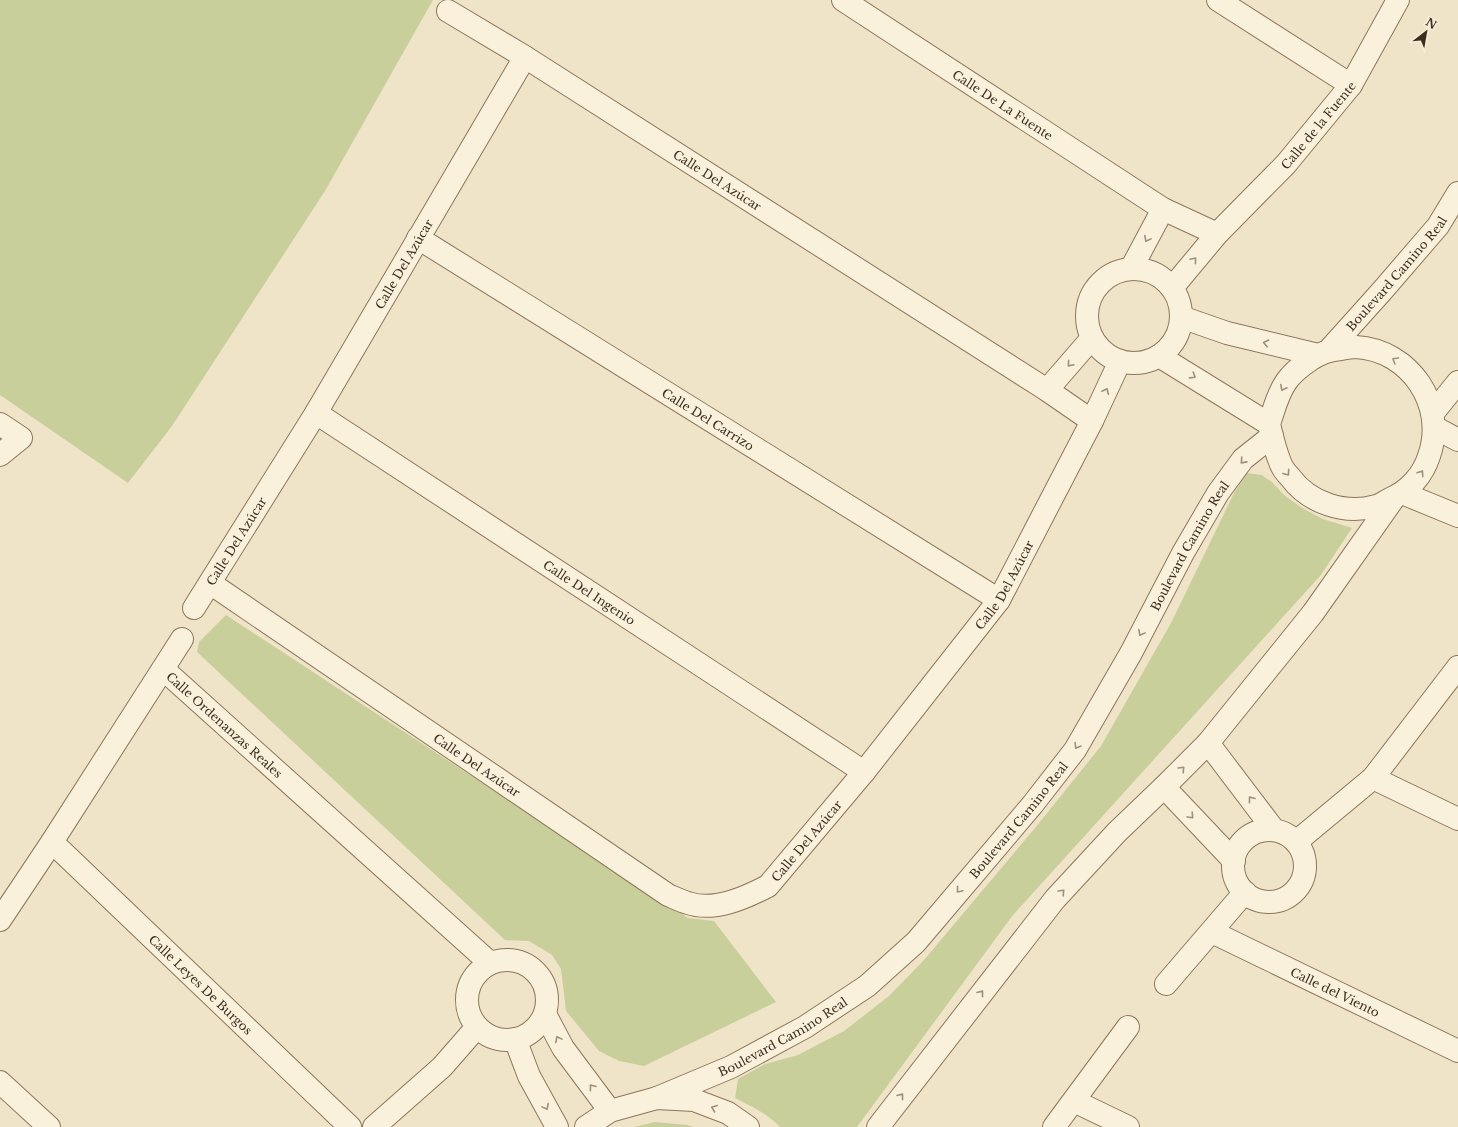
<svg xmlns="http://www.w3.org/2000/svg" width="1458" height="1127" viewBox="0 0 1458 1127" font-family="'Libre Baskerville',serif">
<rect width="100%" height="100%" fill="#f0e4c8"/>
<g fill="#c9cf9b">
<polygon points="0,0 433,0 325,191 172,426 128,483 0,395"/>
<path d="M 1247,473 L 1262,475 L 1273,483 L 1284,495 L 1302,508 L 1323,519 L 1352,528 L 1321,575 L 1013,915 L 857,1127 L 780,1127 C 768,1114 751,1106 735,1098 L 738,1079 L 765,1064 L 798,1055 L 844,1031 L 889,996 L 924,960 L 1035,828 L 1101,746 L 1171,623 L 1235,491 Z"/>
<polygon points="226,615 688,918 714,921 776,1002 644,1066 619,1061 599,1051 566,1011 561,969 552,955 529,941 505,940 197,652 199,642"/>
<polygon points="655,1122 688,1125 693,1127 634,1127"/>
</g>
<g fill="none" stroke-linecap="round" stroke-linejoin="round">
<defs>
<g id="minor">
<path id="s1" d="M 843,0 L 1163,209 L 1217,234"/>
<polyline points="1218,0 1351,85"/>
<path id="s2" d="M 448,11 L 525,57 L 1047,390 L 1092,421"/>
<path id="s3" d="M 418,238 L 999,600"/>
<polyline points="1131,269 1163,209"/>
<circle cx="1134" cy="316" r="47"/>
<path id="s4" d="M 1172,288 L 1217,234 L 1286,164 L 1351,85 L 1398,0"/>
<polyline points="1181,317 1227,333 1318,355"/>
<path id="s5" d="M 1329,350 L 1382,291 L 1438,226 L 1458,193"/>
<path d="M 1159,356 L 1269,424 C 1272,437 1275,450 1280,462 C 1282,468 1286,473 1290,477 C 1309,503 1345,515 1376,506 C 1381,505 1386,501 1390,499 C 1409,491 1423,475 1429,456 C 1447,405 1410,350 1356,347 C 1352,347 1346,348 1341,349 C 1329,350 1320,353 1310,360 C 1301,366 1292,373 1286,382 C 1277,395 1274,410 1269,424"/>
<polyline points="1047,390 1092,338"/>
<path id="s6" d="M 316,413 L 864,772"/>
<polyline points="1433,413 1458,382"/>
<polyline points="0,424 21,438 0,455"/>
<polyline points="1434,427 1458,440"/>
<polyline points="1402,493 1458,516"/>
<path id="s7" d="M 210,583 L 668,895 C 675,898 681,901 688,903 C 714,912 745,898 768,886 L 864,772 L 999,600 L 1092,421 L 1120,361"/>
<path id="s8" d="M 194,608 L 316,413 L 525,57"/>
<path id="s9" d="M 163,669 L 490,963"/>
<polyline points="1208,743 1274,830"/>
<polyline points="1373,778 1458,819"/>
<polyline points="1164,787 1234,861"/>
<circle cx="1269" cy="866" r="36"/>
<path id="s10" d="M 52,842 L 350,1127"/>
<polyline points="1296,842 1373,778 1458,667"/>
<polyline points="0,920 52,842 182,639"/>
<path id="s11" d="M 1212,932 L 1458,1051"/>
<circle cx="507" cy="1000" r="40"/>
<polyline points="1166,984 1245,892"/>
<polyline points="545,1014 563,1048 610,1111"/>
<polyline points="515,1039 529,1076 557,1127"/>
<polyline points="0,1082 49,1127"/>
<path id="s12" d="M 657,1098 L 731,1067 L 805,1027 L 867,986 L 916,942 L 1033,804 L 1075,750 L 1131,653 L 1183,553 L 1218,493 L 1243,459 L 1272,436"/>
<polyline points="1074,1101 1128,1127"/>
<polyline points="374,1127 442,1067 477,1027"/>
<polyline points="586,1127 610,1111 657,1098 694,1100 728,1113 748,1127"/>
<polyline points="878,1127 1055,899 1117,832 1164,787 1208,743 1313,613 1394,498"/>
<polyline points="1054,1127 1128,1027"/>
</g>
</defs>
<use href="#minor" stroke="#8d765c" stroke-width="24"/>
<use href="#minor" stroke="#faf1dc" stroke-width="22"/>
</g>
<defs><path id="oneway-chevron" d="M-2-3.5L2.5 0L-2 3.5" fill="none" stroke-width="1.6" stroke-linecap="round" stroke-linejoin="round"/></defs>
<g stroke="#9c907e">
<use href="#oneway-chevron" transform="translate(1147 239) rotate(118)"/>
<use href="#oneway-chevron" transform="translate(1194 260) rotate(-50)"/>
<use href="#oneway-chevron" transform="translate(1266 343) rotate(-167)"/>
<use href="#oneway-chevron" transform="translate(1395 360) rotate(-149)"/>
<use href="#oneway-chevron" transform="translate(1070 364) rotate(131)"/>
<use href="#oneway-chevron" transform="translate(1193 376) rotate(32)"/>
<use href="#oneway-chevron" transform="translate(1283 388) rotate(117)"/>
<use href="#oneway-chevron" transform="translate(1106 391) rotate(-65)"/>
<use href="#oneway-chevron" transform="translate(1243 461) rotate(132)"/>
<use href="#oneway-chevron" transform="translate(1287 473) rotate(54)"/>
<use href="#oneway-chevron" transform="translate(1421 473) rotate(-56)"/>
<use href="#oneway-chevron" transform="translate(1141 633) rotate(118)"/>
<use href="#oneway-chevron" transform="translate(1077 746) rotate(121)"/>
<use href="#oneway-chevron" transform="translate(1182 769) rotate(-46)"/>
<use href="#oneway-chevron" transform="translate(1251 799) rotate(-127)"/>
<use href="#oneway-chevron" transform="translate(1191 816) rotate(47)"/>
<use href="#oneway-chevron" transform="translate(959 890) rotate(130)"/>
<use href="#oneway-chevron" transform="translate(1062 892) rotate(-47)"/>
<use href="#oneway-chevron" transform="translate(981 993) rotate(-52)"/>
<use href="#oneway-chevron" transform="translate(558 1039) rotate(-118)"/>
<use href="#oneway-chevron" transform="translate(592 1087) rotate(-127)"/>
<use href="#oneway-chevron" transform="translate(901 1096) rotate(-52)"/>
<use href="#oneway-chevron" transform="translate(546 1107) rotate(62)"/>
<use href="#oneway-chevron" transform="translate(714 1108) rotate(-160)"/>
</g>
<g text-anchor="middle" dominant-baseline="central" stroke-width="3" stroke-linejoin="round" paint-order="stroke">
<g font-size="12" fill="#3d2e20" stroke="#f7eed8">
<text stroke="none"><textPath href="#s1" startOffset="191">Calle De La Fuente</textPath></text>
<text stroke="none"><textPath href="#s4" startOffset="219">Calle de la Fuente</textPath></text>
<text stroke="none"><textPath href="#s2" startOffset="318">Calle Del Azúcar</textPath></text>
<text stroke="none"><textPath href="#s8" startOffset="403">Calle Del Azúcar</textPath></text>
<text stroke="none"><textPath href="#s5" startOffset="102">Boulevard Camino Real</textPath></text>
<text stroke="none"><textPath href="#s3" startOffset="342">Calle Del Carrizo</textPath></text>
<text stroke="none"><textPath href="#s8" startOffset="79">Calle Del Azúcar</textPath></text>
<text stroke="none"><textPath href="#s12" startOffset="788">Boulevard Camino Real</textPath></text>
<text stroke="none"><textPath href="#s7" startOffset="1043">Calle Del Azúcar</textPath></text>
<text stroke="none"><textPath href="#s6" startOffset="327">Calle Del Ingenio</textPath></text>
<text stroke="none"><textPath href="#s9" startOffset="83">Calle Ordenanzas Reales</textPath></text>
<text stroke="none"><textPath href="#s7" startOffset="323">Calle Del Azúcar</textPath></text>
<text stroke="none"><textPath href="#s12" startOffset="464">Boulevard Camino Real</textPath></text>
<text stroke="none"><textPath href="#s7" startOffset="719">Calle Del Azúcar</textPath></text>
<text stroke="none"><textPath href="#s10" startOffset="206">Calle Leyes De Burgos</textPath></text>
<text stroke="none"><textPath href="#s11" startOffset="137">Calle del Viento</textPath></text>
<text stroke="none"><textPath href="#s12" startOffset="140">Boulevard Camino Real</textPath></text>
</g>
</g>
<g transform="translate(1426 32) rotate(31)" stroke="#f7eed8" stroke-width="3" paint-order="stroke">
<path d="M0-3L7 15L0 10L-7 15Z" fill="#3d2e20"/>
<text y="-6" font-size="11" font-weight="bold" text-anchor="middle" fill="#3d2e20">N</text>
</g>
</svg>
